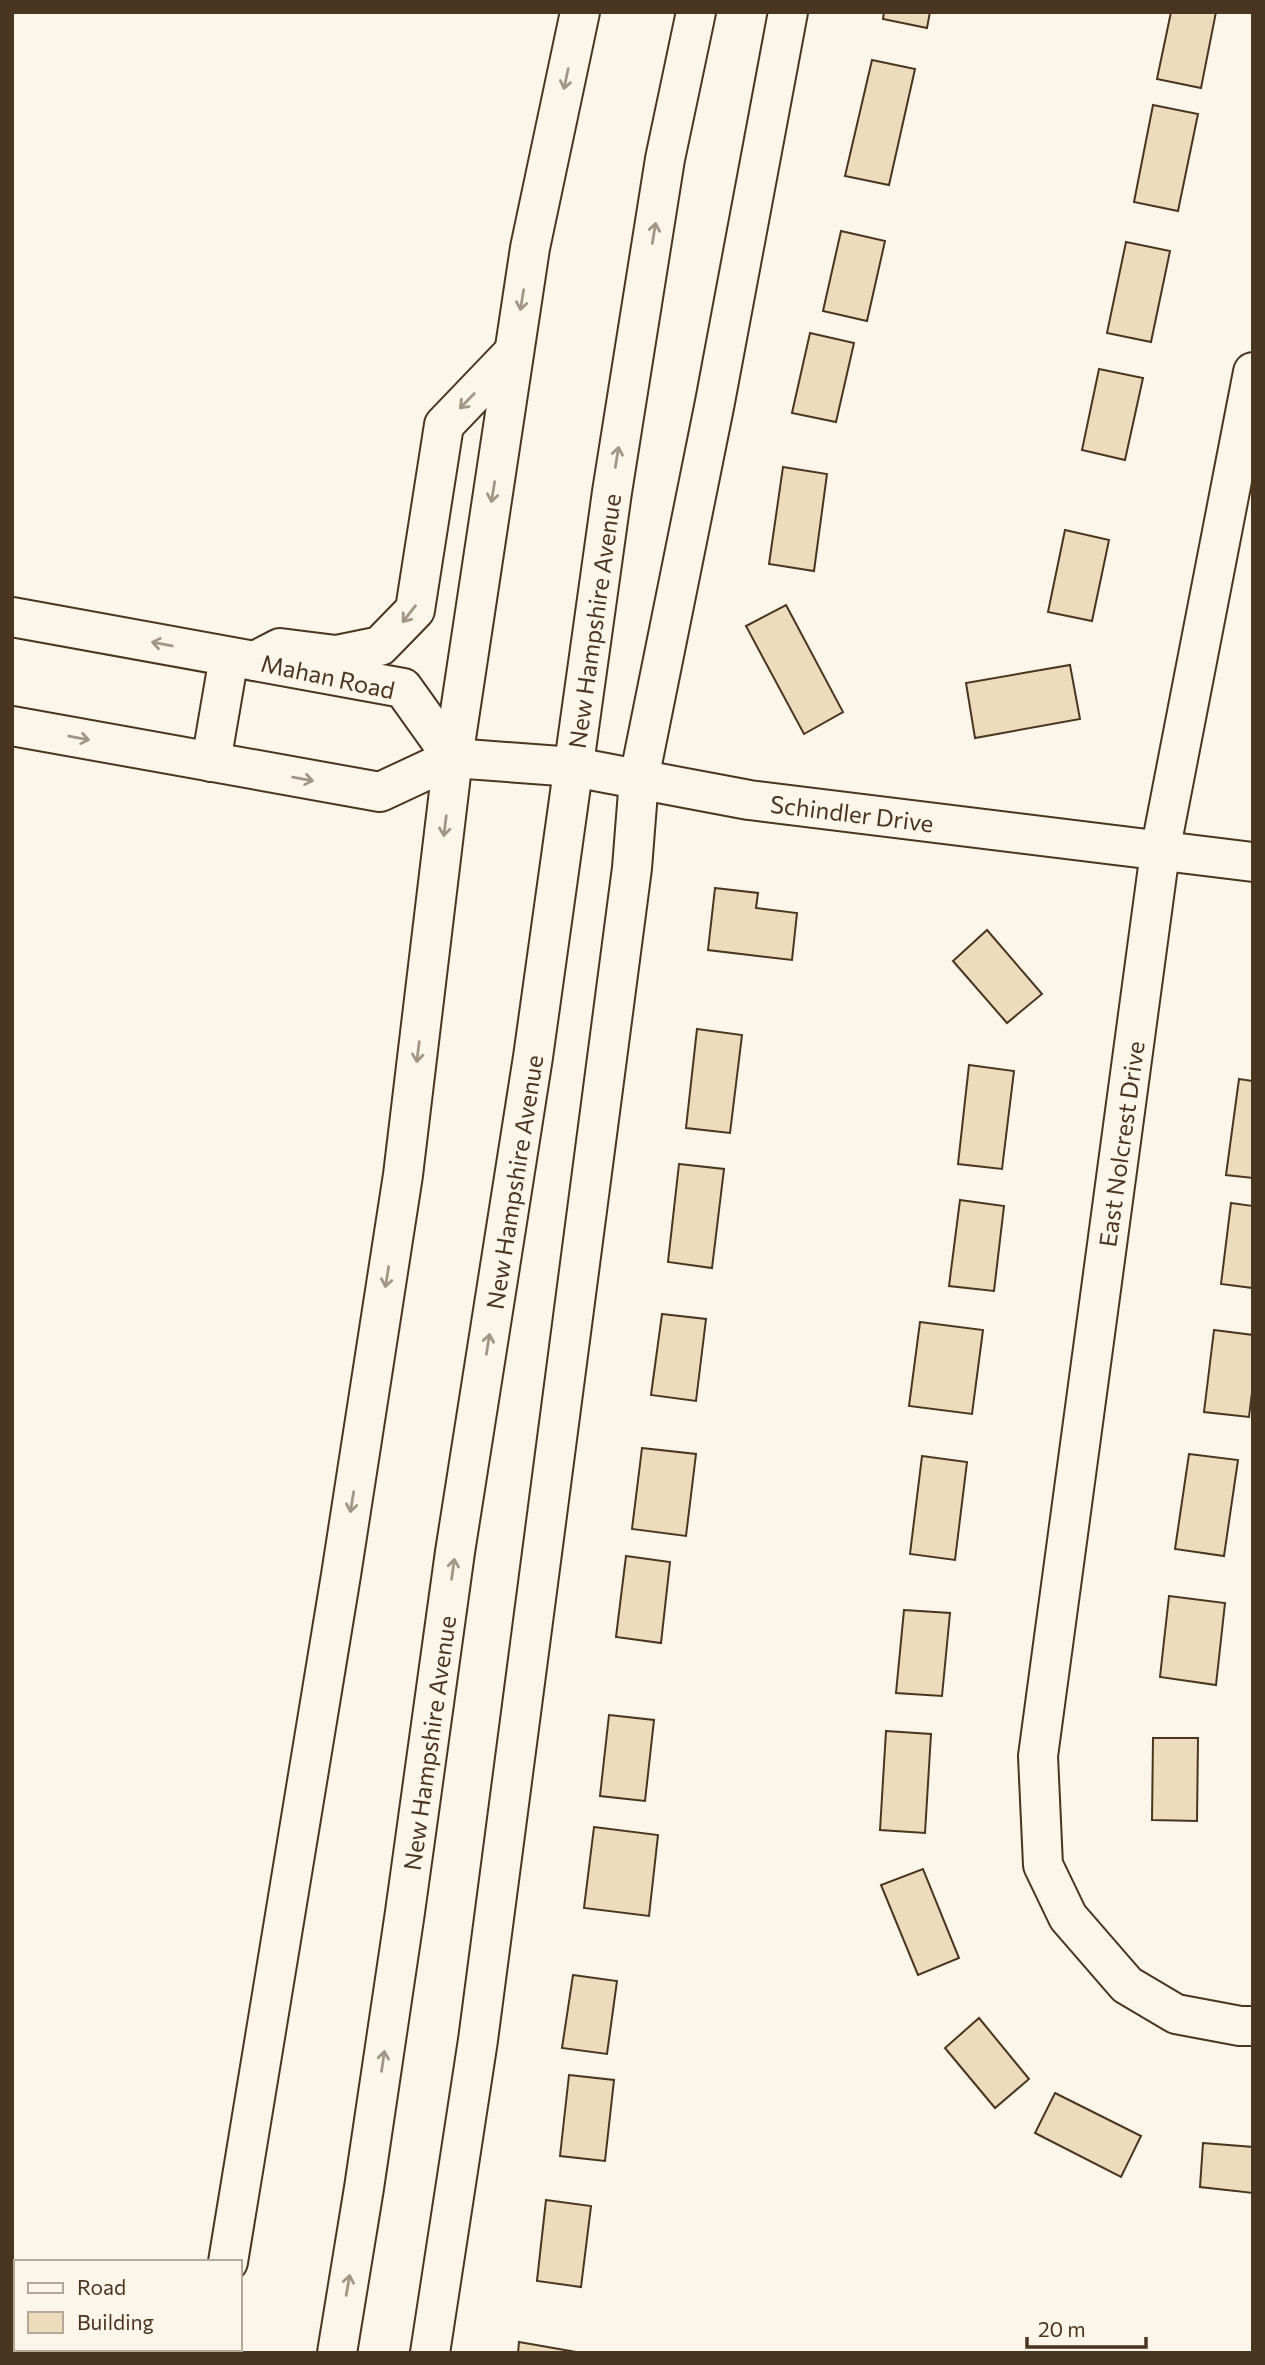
<svg xmlns="http://www.w3.org/2000/svg" width="1265" height="2365" viewBox="0 0 1265 2365" font-family="Commissioner,sans-serif">
<rect width="100%" height="100%" fill="#fbf6e9"/>
<g fill="#ecdcbc" stroke="#4a3520" stroke-width="2">
<polygon points="884,12 930,12 927,28 883,19"/>
<polygon points="1171,12 1216,12 1201,88 1157,79"/>
<polygon points="872,60 915,69 889,185 845,176"/>
<polygon points="1153,105 1198,114 1178,211 1134,202"/>
<polygon points="841,231 885,241 867,321 823,311"/>
<polygon points="1126,242 1170,251 1151,342 1107,333"/>
<polygon points="810,333 854,343 836,422 792,413"/>
<polygon points="1099,369 1143,378 1125,460 1082,450"/>
<polygon points="783,467 827,474 814,571 769,564"/>
<polygon points="1065,530 1109,540 1092,621 1048,612"/>
<polygon points="786,605 843,712 804,734 746,626"/>
<polygon points="1070,665 1080,719 975,738 966,683"/>
<polygon points="715,888 758,893 756,908 797,913 792,960 708,950"/>
<polygon points="987,930 1042,994 1007,1023 953,961"/>
<polygon points="697,1029 742,1035 730,1133 686,1128"/>
<polygon points="969,1065 1014,1071 1002,1169 958,1164"/>
<polygon points="1239,1079 1253,1081 1253,1178 1226,1175"/>
<polygon points="679,1164 724,1169 712,1268 668,1262"/>
<polygon points="960,1200 1004,1206 994,1291 949,1286"/>
<polygon points="1231,1203 1253,1206 1253,1288 1221,1284"/>
<polygon points="662,1314 706,1319 696,1401 651,1395"/>
<polygon points="920,1322 983,1330 972,1414 909,1406"/>
<polygon points="1214,1330 1253,1335 1253,1384 1249,1417 1204,1412"/>
<polygon points="642,1448 696,1454 686,1536 632,1529"/>
<polygon points="1189,1454 1238,1460 1224,1556 1175,1549"/>
<polygon points="922,1456 967,1462 955,1560 910,1554"/>
<polygon points="626,1556 670,1562 661,1643 616,1637"/>
<polygon points="1169,1596 1225,1603 1216,1685 1160,1677"/>
<polygon points="904,1610 950,1613 942,1696 896,1693"/>
<polygon points="609,1715 654,1720 645,1801 600,1796"/>
<polygon points="886,1731 931,1734 925,1833 880,1830"/>
<polygon points="1153,1738 1198,1738 1197,1821 1152,1820"/>
<polygon points="594,1827 658,1835 649,1916 584,1908"/>
<polygon points="923,1869 959,1958 918,1975 881,1885"/>
<polygon points="573,1975 617,1981 607,2054 562,2048"/>
<polygon points="979,2018 1029,2079 995,2108 945,2048"/>
<polygon points="569,2075 614,2080 605,2161 560,2156"/>
<polygon points="1055,2093 1141,2136 1121,2177 1035,2133"/>
<polygon points="1203,2143 1253,2147 1253,2193 1200,2187"/>
<polygon points="546,2200 591,2206 581,2287 537,2281"/>
<polygon points="519,2342 582,2353 518,2353"/>
</g>
<g fill="none" stroke-linecap="round" stroke-linejoin="round">
<defs>
<g id="minor">
<polyline points="1253,372 1160,852 1038,1756 1043,1865 1068,1917 1127,1985 1176,2014 1240,2026 1253,2026"/>
<polyline points="12,617 403,688 453,758"/>
<polyline points="12,726 380,792 453,758 574,767 749,800 1253,862"/>
<polyline points="211,762 229,657"/>
<polyline points="430,2353 478,2040 632,868 639,779 715,402 788,12"/>
</g>
<g id="major">
<polyline points="255,661 280,648 336,655 380,646 415,610 444,425 514,352"/>
<polyline points="228,2262 341,1575 403,1175 453,758 530,248 580,12"/>
<polyline points="213,2353 214,2349"/>
<polyline points="337,2353 364,2188 405,1912 455,1552 533,1057 612,492 665,159 696,12"/>
</g>
</defs>
<use href="#minor" stroke="#4a3520" stroke-width="42"/>
<use href="#major" stroke="#4a3520" stroke-width="42"/>
<use href="#minor" stroke="#fbf6e9" stroke-width="38"/>
<use href="#major" stroke="#fbf6e9" stroke-width="38"/>
</g>
<defs><path id="oneway-shaft" d="M-6 0H5M1.5-3L5.5 0L1.5 3" fill="none" stroke-width="1.6" stroke-linecap="round" stroke-linejoin="round" transform="scale(1.75)"/></defs>
<g stroke="#a29684">
<use href="#oneway-shaft" transform="translate(566 79) rotate(102)"/>
<use href="#oneway-shaft" transform="translate(654 233) rotate(-81)"/>
<use href="#oneway-shaft" transform="translate(522 300) rotate(99)"/>
<use href="#oneway-shaft" transform="translate(467 401) rotate(134)"/>
<use href="#oneway-shaft" transform="translate(617 457) rotate(-81)"/>
<use href="#oneway-shaft" transform="translate(493 492) rotate(99)"/>
<use href="#oneway-shaft" transform="translate(409 614) rotate(128)"/>
<use href="#oneway-shaft" transform="translate(162 644) rotate(-170)"/>
<use href="#oneway-shaft" transform="translate(79 738) rotate(10)"/>
<use href="#oneway-shaft" transform="translate(303 779) rotate(10)"/>
<use href="#oneway-shaft" transform="translate(445 826) rotate(97)"/>
<use href="#oneway-shaft" transform="translate(418 1052) rotate(97)"/>
<use href="#oneway-shaft" transform="translate(387 1277) rotate(99)"/>
<use href="#oneway-shaft" transform="translate(488 1344) rotate(-81)"/>
<use href="#oneway-shaft" transform="translate(352 1502) rotate(99)"/>
<use href="#oneway-shaft" transform="translate(453 1569) rotate(-82)"/>
<use href="#oneway-shaft" transform="translate(383 2061) rotate(-82)"/>
<use href="#oneway-shaft" transform="translate(348 2285) rotate(-80)"/>
</g>
<g text-anchor="middle" dominant-baseline="central" stroke-width="5" stroke-linejoin="round" paint-order="stroke">
<g font-size="24" fill="#4a3520" stroke="#fbf6e9">
<text transform="translate(594 621) rotate(-82)">New Hampshire Avenue</text>
<text transform="translate(328 676) rotate(12)">Mahan Road</text>
<text transform="translate(852 813) rotate(7)">Schindler Drive</text>
<text transform="translate(1121 1144) rotate(-82)">East Nolcrest Drive</text>
<text transform="translate(514 1182) rotate(-81)">New Hampshire Avenue</text>
<text transform="translate(429 1743) rotate(-82)">New Hampshire Avenue</text>
</g>
</g>
<rect width="1265" height="2365" fill="none" stroke="#4a3520" stroke-width="28"/>
<rect x="14" y="2260" width="228" height="91" fill="#fbf6e9" stroke="#b4a999" stroke-width="2"/>
<rect x="28" y="2283" width="35" height="10" fill="#fbf6e9" stroke="#b4a999" stroke-width="2"/>
<text x="77" y="2295" font-size="21" fill="#4a3520">Road</text>
<rect x="28" y="2312" width="35" height="21" fill="#ecdcbc" stroke="#b4a999" stroke-width="2"/>
<text x="77" y="2330" font-size="21" fill="#4a3520">Building</text>
<path d="M1027 2337v10h119v-10" fill="none" stroke="#4a3520" stroke-width="3.5"/>
<text x="1038" y="2337" font-size="21" fill="#4a3520" stroke="#fbf6e9" stroke-width="5" paint-order="stroke">20 m</text>
</svg>
